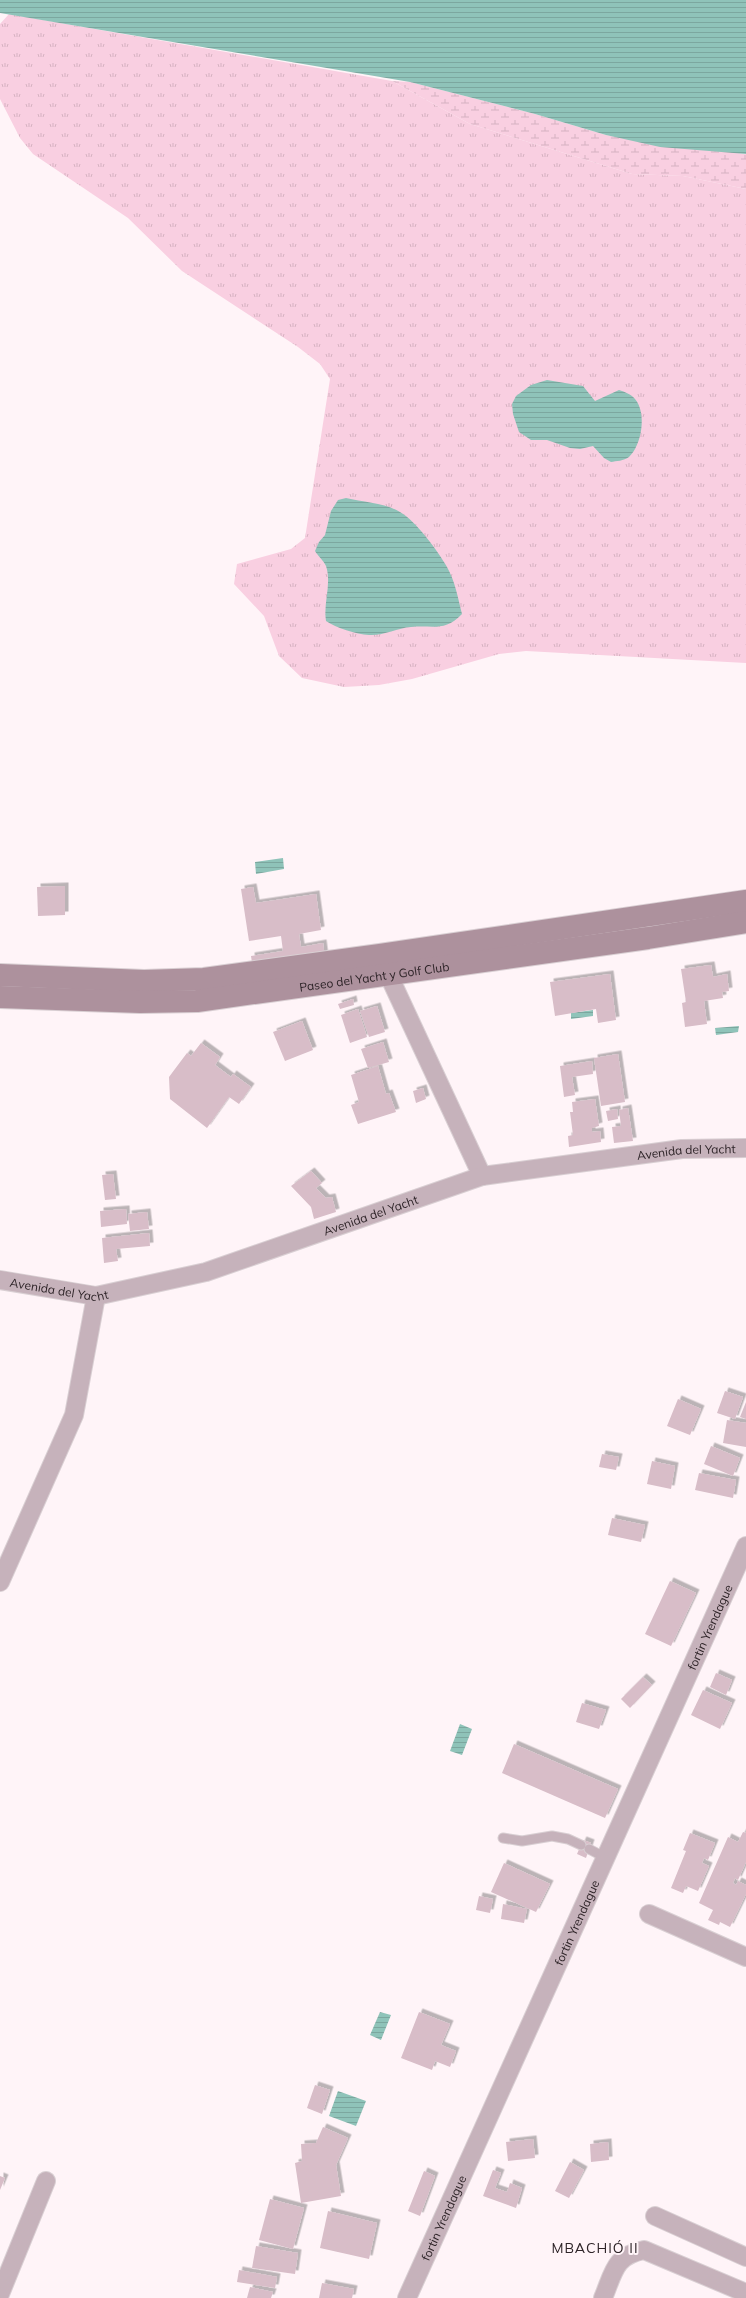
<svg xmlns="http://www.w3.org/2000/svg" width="746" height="2298" viewBox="0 0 746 2298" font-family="Mulish,sans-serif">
<defs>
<pattern id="grass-tufts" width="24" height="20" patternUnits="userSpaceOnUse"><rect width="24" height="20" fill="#f9cfe1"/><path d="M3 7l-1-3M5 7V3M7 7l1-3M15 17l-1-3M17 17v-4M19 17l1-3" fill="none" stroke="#d6b2c1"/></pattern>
<pattern id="wetland-marsh" width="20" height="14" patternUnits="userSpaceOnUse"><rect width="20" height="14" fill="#f9cfe1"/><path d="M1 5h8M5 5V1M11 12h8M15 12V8" fill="none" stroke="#d6b2c1"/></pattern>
<pattern id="water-rules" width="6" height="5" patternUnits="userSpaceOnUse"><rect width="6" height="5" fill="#8fc3b9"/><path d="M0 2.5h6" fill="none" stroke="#7ca79f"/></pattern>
<filter id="shadow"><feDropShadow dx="3.5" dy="-3.5" stdDeviation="0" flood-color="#0004"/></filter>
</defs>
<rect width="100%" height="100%" fill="#fff4f8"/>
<polygon fill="url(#grass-tufts)" points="9,14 392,81 470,124 632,174 683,176 746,189 746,663 526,651 499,654 412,679 379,685 344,687 302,678 279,656 264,616 234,584 237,564 291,549 305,538 330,379 320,364 298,347 182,271 128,218 33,154 20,138 0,99 0,24"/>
<polygon fill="url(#wetland-marsh)" points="392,81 410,82 535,114 606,135 746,154 746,189 683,176 632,174 470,124"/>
<g fill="url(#water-rules)">
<polygon points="0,0 746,0 746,154 660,147 606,135 535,114 410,82 0,13"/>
<path d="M 547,380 L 583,386 L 595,401 L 619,390 C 625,392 631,394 635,399 C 647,413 642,445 629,457 C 624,461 616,461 611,462 L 604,458 L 593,446 L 580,449 L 570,448 L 547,440 L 531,440 L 519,432 L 513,414 L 512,404 L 516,396 L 531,385 Z"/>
<path d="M 346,498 C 363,502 385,503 400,512 C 416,521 438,551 447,567 C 455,581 458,598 462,614 C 445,632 434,625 411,627 C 397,628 383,636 369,635 C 356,634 336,628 326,621 C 323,603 332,584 326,566 C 324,561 318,556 315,551 L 319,542 L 325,535 L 331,511 L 338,500 Z"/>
<polygon points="283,858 284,869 256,874 255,862"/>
<polygon points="593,1010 593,1016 571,1019 571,1013"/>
<polygon points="739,1026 738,1032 716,1035 715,1028"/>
<polygon points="460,1724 472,1729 462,1755 450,1751"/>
<polygon points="380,2012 391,2015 381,2040 370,2035"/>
<polygon points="338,2091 366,2101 356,2126 329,2116"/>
</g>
<g fill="#d8bdc8" filter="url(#shadow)">
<polygon points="65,886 65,915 38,916 37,887"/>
<polygon points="253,887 256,903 316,894 321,930 299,934 301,947 323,943 325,958 253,969 251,956 283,951 281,936 249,941 241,889"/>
<polygon points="711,965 713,977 727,974 729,991 722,992 723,998 704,1001 707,1024 685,1027 682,1003 686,1002 681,969"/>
<polygon points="610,974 616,1020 598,1023 596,1009 555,1016 550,982"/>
<polygon points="353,999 354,1005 340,1009 338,1004"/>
<polygon points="377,1006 385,1032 369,1037 360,1011"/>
<polygon points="358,1009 367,1037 350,1043 341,1015"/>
<polygon points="302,1021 313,1050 285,1061 273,1032"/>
<polygon points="383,1042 389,1062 368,1068 361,1049"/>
<polygon points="201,1043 220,1057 215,1065 231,1077 233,1074 251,1087 239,1104 229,1097 207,1128 170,1099 169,1077 187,1053 191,1056"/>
<polygon points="618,1054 625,1102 601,1106 594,1058"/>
<polygon points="592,1061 593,1074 572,1077 575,1095 564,1097 560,1066"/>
<polygon points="378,1066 386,1094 389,1093 396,1112 358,1124 351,1105 359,1102 351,1075"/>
<polygon points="423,1088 426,1099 416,1103 413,1091"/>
<polygon points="595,1099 599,1126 592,1128 592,1132 600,1131 601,1142 569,1147 568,1136 573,1135 570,1112 573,1112 572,1102"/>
<polygon points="628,1108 633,1141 614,1143 612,1127 621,1126 619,1110"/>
<polygon points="617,1109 618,1119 608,1121 606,1111"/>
<polygon points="311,1171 322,1183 316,1188 326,1198 332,1197 336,1212 314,1219 311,1207 291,1186"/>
<polygon points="113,1174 116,1199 105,1200 102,1175"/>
<polygon points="126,1209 127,1224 101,1227 100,1211"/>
<polygon points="147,1212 149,1229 130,1231 128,1214"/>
<polygon points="149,1233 150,1246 116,1249 118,1261 104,1263 102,1238"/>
<polygon points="725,1391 743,1397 735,1419 717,1413"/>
<polygon points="678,1399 701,1409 690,1435 667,1426"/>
<polygon points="746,1402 746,1419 740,1417"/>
<polygon points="727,1420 746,1423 746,1447 723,1443"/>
<polygon points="711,1446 740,1458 733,1476 704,1464"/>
<polygon points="602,1454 619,1457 616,1470 599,1467"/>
<polygon points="652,1461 675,1466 671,1489 647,1484"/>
<polygon points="699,1473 736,1480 733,1498 695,1490"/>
<polygon points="612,1518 645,1525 641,1542 608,1535"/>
<polygon points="670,1581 696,1593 671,1646 645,1634"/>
<polygon points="716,1673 732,1680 726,1695 710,1687"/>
<polygon points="643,1677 652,1685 630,1708 621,1699"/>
<polygon points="703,1690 732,1703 720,1729 691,1715"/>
<polygon points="582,1703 606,1710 599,1729 576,1722"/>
<polygon points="514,1744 618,1789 605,1818 502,1773"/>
<polygon points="743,1832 746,1833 746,1862 738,1880 735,1878 733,1883 736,1885 738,1881 746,1885 746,1894 730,1927 720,1922 719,1925 708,1920 713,1910 699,1903 728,1837 738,1842"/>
<polygon points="690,1833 715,1843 708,1860 704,1858 702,1863 709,1866 698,1891 686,1886 683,1893 671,1888 686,1851 683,1850"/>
<polygon points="583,1840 591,1843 586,1858 577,1854"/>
<polygon points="504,1863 550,1884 536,1912 491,1892"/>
<polygon points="479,1896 493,1899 490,1913 476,1910"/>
<polygon points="503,1904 527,1909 524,1923 501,1919"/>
<polygon points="419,2012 450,2024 441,2045 456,2051 450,2067 435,2061 432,2070 401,2058"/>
<polygon points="315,2085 330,2090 322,2114 307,2108"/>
<polygon points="323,2127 348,2138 336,2165 341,2196 301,2203 295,2163 302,2161 301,2144 316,2143"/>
<polygon points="533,2139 535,2158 508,2161 506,2142"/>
<polygon points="608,2142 609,2160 591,2162 590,2144"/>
<polygon points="570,2162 584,2170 569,2198 555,2191"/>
<polygon points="493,2170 501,2173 495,2188 507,2192 510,2183 522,2188 516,2208 483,2196"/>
<polygon points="424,2171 435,2176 420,2216 408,2211"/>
<polygon points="0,2176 5,2178 0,2190"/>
<polygon points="270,2199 304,2208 293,2249 259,2240"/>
<polygon points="328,2211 377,2223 369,2259 320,2248"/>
<polygon points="256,2246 298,2253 295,2274 252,2268"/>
<polygon points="239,2270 277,2277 275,2288 237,2282"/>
<polygon points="322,2283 354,2289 352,2298 319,2298"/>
<polygon points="250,2287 273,2292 271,2298 247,2298"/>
</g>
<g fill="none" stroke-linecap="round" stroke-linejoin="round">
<defs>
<g id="lane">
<polyline points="503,1838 522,1841 552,1836 568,1839 581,1845"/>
<polyline points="589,1849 606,1858"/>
</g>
<g id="street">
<polyline points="383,963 482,1176"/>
<path id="s1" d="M 0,1280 L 96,1296 L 206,1272 L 482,1176 L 682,1149 L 746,1148"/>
<polyline points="0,1582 74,1415 96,1296"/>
<polyline points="649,1914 746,1957"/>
<polyline points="655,2216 746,2257"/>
<polyline points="0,2294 46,2181"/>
<path id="s2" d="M 407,2298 L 746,1546"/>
<path d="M 603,2298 C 614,2272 614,2256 644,2250 L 746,2293"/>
</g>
<g id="secondary">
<polyline points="0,975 144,981 204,979 380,955 746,901"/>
<path id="s3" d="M 0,997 L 140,1002 L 197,1001 L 648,938 L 746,922"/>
</g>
</defs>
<use href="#lane" stroke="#d9cfd3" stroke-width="11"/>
<use href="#street" stroke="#d9cfd3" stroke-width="20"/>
<use href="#secondary" stroke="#d9cfd3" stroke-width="24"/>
<use href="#lane" stroke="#c6b2bb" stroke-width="9"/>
<use href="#street" stroke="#c6b2bb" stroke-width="18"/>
<use href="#secondary" stroke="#ad919d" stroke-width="22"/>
</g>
<g text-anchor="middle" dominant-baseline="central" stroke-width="4" stroke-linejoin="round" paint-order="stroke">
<g font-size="12" fill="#2e2428" stroke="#fff4f8">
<text stroke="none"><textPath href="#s3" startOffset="376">Paseo del Yacht y Golf Club</textPath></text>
<text stroke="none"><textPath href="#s1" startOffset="708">Avenida del Yacht</textPath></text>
<text stroke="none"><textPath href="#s1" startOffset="384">Avenida del Yacht</textPath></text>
<text stroke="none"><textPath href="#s1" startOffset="60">Avenida del Yacht</textPath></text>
<text stroke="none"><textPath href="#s2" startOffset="736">fortin Yrendague</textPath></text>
<text stroke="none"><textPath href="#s2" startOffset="412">fortin Yrendague</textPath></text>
<text stroke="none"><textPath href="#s2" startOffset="88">fortin Yrendague</textPath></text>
</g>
<g font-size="14" letter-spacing="1" fill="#2e2428" stroke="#fff4f8">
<text x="595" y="2248">MBACHIÓ II</text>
</g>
</g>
</svg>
